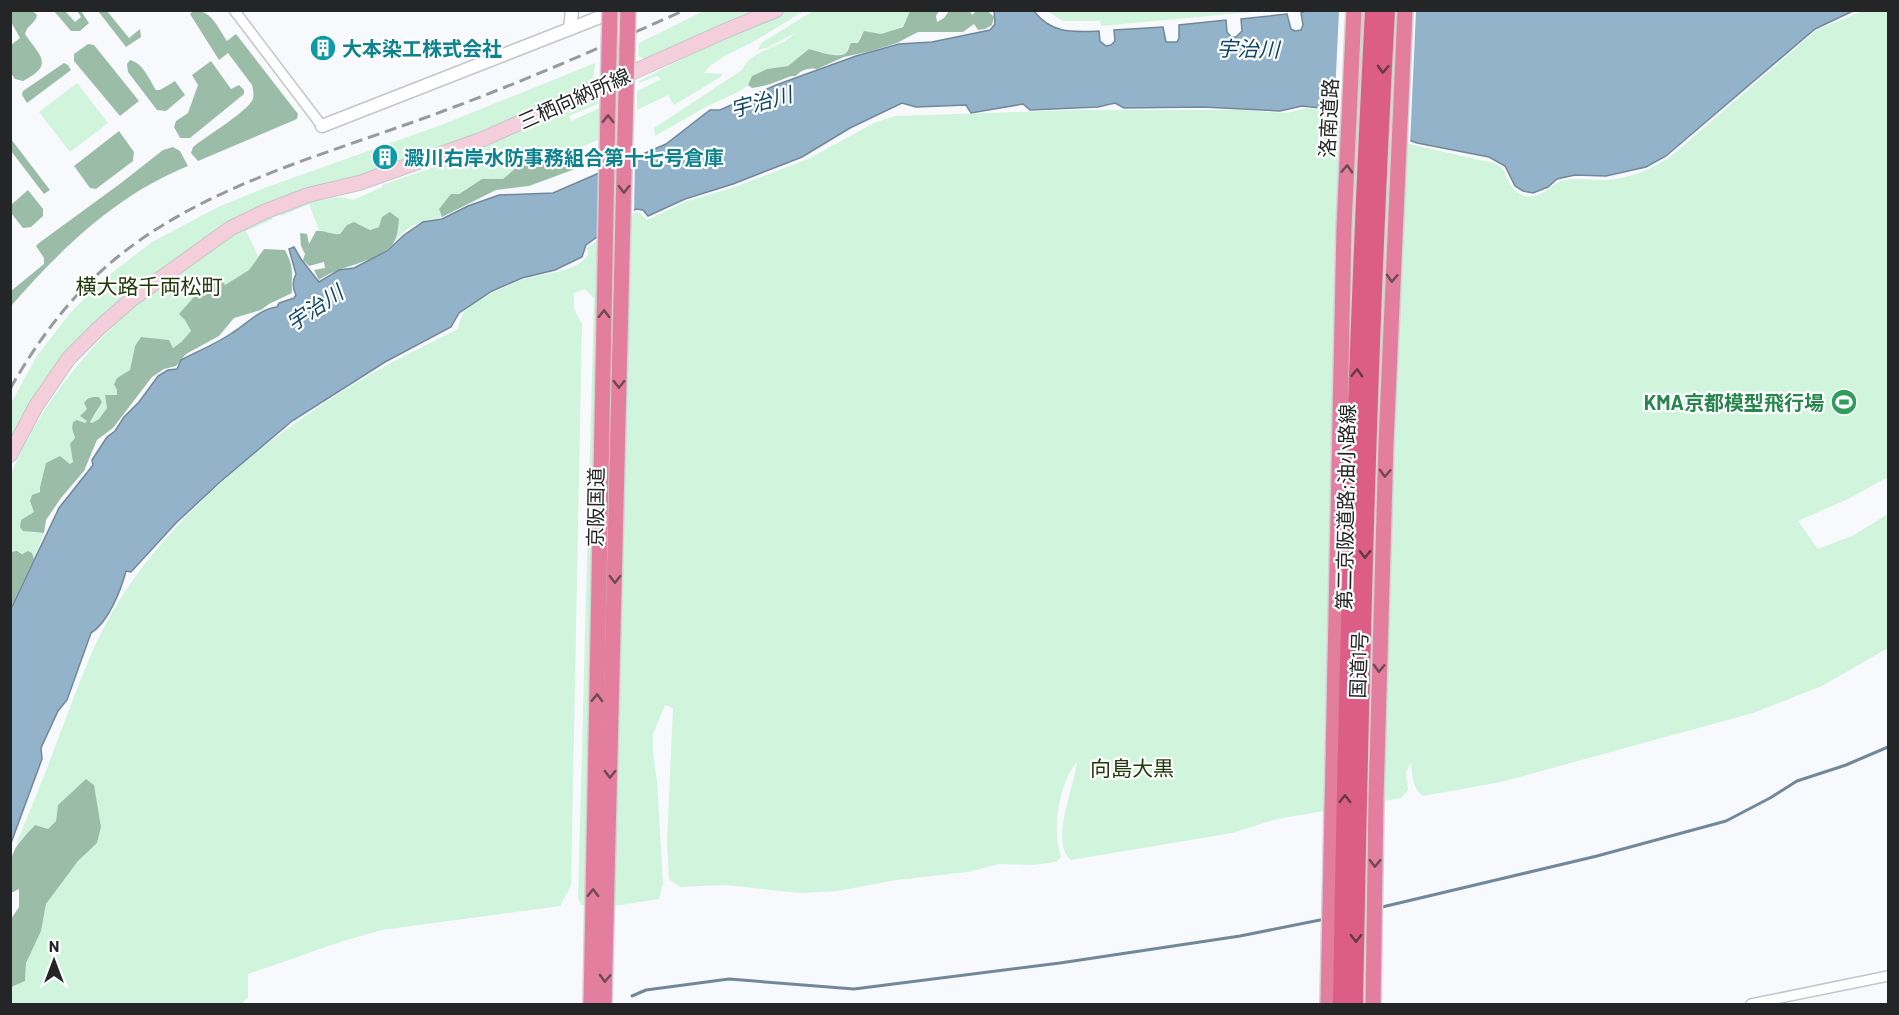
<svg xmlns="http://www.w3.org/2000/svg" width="1899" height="1015" viewBox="0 0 1899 1015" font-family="Barlow,'Noto Sans JP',sans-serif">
<rect width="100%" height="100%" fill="#f7f9fd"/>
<g fill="#d1f4dc">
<polygon points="704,11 767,11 648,60 638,56 639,43"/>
<path d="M 785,11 L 804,11 C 788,20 772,31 756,40 C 739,50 716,57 704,73 L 722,74 L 722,76 L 674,105 L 668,95 L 637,110 L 637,91 L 661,79 L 657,76 L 639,83 L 639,81 L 737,31 Z"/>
<path d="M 813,11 L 910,11 L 903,26 L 881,34 L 860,36 L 858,43 L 848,47 L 847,53 C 834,58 822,52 809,49 L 788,66 L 767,69 L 752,76 L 748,85 L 742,90 L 704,108 L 655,136 L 654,128 L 742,70 C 750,50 782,48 795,33 L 767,48 L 758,50 L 761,43 Z"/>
<polygon points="1047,11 1263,11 1101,26 1100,21 1063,21"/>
<path d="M 1863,11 L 1888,11 L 1888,477 L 1848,499 L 1798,521 L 1818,549 L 1854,535 L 1888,514 L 1888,648 L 1822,686 L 1753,713 L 1501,782 L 1423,796 C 1412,788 1412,774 1411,762 L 1406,773 L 1408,790 L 1401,798 L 1277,819 L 1232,833 L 1071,860 C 1049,843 1075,785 1077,762 C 1062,779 1056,811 1057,834 C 1057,841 1059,850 1061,857 L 1056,862 L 1033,865 L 999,864 L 968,872 L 896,880 L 837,891 L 800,893 L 726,885 L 680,887 L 669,879 L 667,841 L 673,708 L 665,705 L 653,734 L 653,753 L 657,781 L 663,883 L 659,899 L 621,905 L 581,905 L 578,898 L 594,298 L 585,289 L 574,293 L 574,309 L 582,324 L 571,886 L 560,906 L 382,930 L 343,941 L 248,974 L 248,997 L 242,1004 L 11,1004 L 10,987 L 25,981 L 26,963 L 40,931 L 46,904 L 78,861 L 97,843 L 101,827 L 94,785 L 86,779 L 58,805 L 56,821 L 48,829 L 35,825 L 16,844 C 31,809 45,774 58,739 C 73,700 86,662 105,625 C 160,520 282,423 385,366 C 409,353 434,341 458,329 C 459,323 461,316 465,311 C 475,299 515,281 532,277 C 550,273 576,271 588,255 L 587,248 L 636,212 L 640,213 L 647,220 L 687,201 L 732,188 L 808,159 L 874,123 L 895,116 L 1079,110 L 1241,110 L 1286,113 L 1308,108 L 1319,110 L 1413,145 L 1494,163 L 1503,168 C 1507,177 1510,189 1520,194 C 1537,203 1549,186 1561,181 C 1576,176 1592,181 1607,180 C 1631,178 1652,169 1671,156 L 1818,29 Z"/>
<path d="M 595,63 L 593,83 L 471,139 L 351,180 L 276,202 L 72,346 C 46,376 28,410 11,445 L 11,403 L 37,356 L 71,312 L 104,279 L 152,242 L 220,206 L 267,187 L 444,124 Z"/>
<polygon points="77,83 108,123 70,152 39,112"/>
<path d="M 597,99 L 597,102 L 600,101 L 600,103 L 569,116 L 571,121 L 600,108 L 600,139 L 575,150 L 568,146 C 556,156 548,157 537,166 L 524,161 L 503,179 L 482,179 L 458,194 L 451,194 L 439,209 L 442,217 C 420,221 408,225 393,243 L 397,232 L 379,227 L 370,230 L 359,224 L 347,225 L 340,234 C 332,235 327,231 319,230 L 309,204 L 281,216 L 279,210 L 316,198 L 317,201 L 341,197 L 353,200 L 382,187 L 382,185 L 466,156 L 518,130 L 525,129 Z"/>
<path d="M 270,214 L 273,219 L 246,231 L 258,256 L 249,270 L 225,285 L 198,297 L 185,320 L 191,331 L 173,348 L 169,340 L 141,337 L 135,346 L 130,370 L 117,378 L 117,396 L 105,395 L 107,408 L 99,419 L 92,423 L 90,422 L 99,409 L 87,409 L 80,416 L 87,421 L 85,423 L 73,422 L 72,427 L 75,438 L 71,450 L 73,462 L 70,464 L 67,461 L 44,470 L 30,533 L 44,533 L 34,559 L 32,553 L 11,552 C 11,535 7,489 11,475 C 18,456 28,438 38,421 C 92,331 178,263 270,214 Z"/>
</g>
<g fill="#9bbda7">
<path d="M 11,10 L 33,11 L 37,15 C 36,23 27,25 25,34 C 40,56 55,65 23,81 L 15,79 L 11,73 L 11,45 L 20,38 L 11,22 Z"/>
<polygon points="54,11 65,11 75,22 81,17 77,11 81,11 89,23 80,31 71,31"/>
<polygon points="98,11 107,11 129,38 140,29 141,37 126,47"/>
<path d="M 193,11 C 211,9 218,28 227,41 L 236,34 L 298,114 L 297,119 L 198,161 L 191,153 L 193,147 C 205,137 247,112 253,99 C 254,94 253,89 252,85 L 228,53 L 219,60 L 190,14 Z"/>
<path d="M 910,11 L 939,11 L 936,16 L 937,22 L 944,18 L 949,11 L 970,11 L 972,15 L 976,11 L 988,11 L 994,17 L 992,25 L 985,29 L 978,30 L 974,24 L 963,32 L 918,32 L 897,43 L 871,51 L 844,57 L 817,69 C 810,67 800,70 796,76 C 788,76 787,78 781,80 C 772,84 761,87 752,88 L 748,85 L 752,76 L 767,69 L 788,66 L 809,49 C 817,51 841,60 847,52 C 849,49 849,46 851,43 L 858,43 L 864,31 L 881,34 L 903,27 Z"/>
<polygon points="88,44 94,45 139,101 120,116 74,61 74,54"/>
<path d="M 130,60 C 143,63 149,79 156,90 L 160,90 L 175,81 L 185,95 L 166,111 L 157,110 L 128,72 L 127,64 Z"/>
<polygon points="211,61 231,89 239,85 244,90 244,94 190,138 180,138 174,127 176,121 188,113 198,85 192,75"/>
<polygon points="64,63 68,65 71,70 27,103 22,95 23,91"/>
<polygon points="119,131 134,152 133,161 96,189 90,188 74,166"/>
<polygon points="11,139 50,190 44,194 11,151"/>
<polygon points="568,146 575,150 582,164 575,169 529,186 496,190 442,217 439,209 451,194 459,194 482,179 503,179 524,161 537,166 544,160 557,156"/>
<path d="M 173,147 L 180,151 L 188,166 C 116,195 61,249 11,306 L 11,291 L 44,264 L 44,258 L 36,246 L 39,243 L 121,183 L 163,150 Z"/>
<polygon points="28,190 43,209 43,216 31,227 23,228 11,213 11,205"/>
<path d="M 390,212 L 399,219 C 398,227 398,235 394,242 C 382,262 339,265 319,280 L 314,270 L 325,268 L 324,262 L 309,266 L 303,260 L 305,254 L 301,246 L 300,233 L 307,234 L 309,244 L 316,231 C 325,230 331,235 340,234 L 347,225 L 354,222 L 370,230 L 379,227 L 382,217 Z"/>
<path d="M 264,249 L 285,250 C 295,269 291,273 292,293 L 269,304 L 261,310 L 234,318 L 219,336 L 186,354 L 176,366 L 164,369 L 152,377 L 113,428 L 97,440 L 84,471 L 61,498 L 46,520 L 44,533 L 23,531 L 20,527 L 21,520 L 34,512 L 30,501 L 32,495 L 40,492 L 40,487 L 46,463 L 60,456 L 70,464 L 73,462 L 70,444 L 75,438 L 72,428 L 73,422 L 77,420 L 85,423 L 87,421 L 80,416 L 87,409 L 84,403 C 88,397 92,397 99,397 L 102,402 L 90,422 L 92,423 L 99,419 L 107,408 L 105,395 L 117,395 L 117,390 L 114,384 L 117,378 L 130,370 L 135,346 L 141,337 L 169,340 L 173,348 L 181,342 L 191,331 L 185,320 L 179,314 L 194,297 L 202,296 L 208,284 L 221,279 L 225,285 L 249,270 Z"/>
<polygon points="17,551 22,554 28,551 32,553 34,559 11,607 11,552"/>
<path d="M 86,779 L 94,785 L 101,827 L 97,843 L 78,861 L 46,904 L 41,931 L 26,963 L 25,981 L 11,987 L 11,919 L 19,907 L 19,889 L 11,893 C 10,855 8,853 35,825 L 48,829 L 56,821 L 58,805 Z"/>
</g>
<path fill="#93b3ca" stroke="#728899" stroke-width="1.5" d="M 1307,10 L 1853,11 L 1815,29 L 1666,156 L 1646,167 L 1606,176 L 1575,175 L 1557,179 L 1548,187 L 1533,193 L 1523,191 L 1515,186 L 1505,166 L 1489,157 L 1417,143 L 1320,108 L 1302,106 L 1280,111 L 1203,107 L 1124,108 L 1115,103 L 1098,107 L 1030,110 L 1023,104 L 971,113 L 966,105 L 916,107 L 902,103 L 850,128 L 802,157 L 733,184 L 685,199 L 648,216 L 643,210 L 636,209 L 586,245 L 582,257 L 555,270 L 522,278 L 492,291 L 459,313 L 451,327 L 385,362 L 292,421 L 220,482 L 176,523 L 131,572 L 126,571 C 121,590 108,623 91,633 L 67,700 L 58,711 L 41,748 L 42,759 L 11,843 L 10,611 L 59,508 L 93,465 L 92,460 L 107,437 L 115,431 L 124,417 L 139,402 L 158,376 L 168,370 L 177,369 L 181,360 C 198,351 216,344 232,333 C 247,324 259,309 277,307 L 279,303 L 294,298 L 296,295 C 292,287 292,281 296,274 L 289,249 L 294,247 L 301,259 L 319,282 L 339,270 L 354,268 L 387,251 L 404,235 L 423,222 L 442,219 L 468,206 L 499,195 L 553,193 L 666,144 L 710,110 L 720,110 L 776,85 L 856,56 L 899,44 L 932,42 L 990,30 L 995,24 L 994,11 L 1034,11 C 1051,34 1073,32 1099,31 L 1100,41 L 1106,46 L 1111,45 L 1115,41 L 1114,30 L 1163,27 L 1166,42 L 1177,42 L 1179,38 L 1179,25 L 1226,20 L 1227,32 L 1231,37 L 1236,37 L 1242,31 L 1241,19 L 1287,14 L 1291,29 L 1295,31 L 1301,30 L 1303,25 L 1301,13 Z"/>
<g fill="#f7f9fd">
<polygon points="1339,11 1362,11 1357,124 1334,116"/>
<polygon points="1394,11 1416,11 1410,144 1388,136"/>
<polygon points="635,154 634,214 597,240 599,170"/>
</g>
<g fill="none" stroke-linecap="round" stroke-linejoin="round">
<g stroke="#728899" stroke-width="3">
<polyline points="1378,908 1597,856 1726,821 1770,798 1797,781 1846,765 1888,747"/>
<polyline points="632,996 646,990 729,979 854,989 1060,963 1240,936 1325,919"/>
</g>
<defs>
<g id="minor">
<polyline points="234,10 322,126"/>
<polyline points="1751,1004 1888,976"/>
</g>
<g id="tertiary">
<polyline points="570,29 572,10"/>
<polyline points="322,126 618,10"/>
</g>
<polyline id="secondary" points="10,455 36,406 69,358 99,328 132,299 231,228 264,212 308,195 359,183 483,139 725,31 776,10"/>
<g id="trunk">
<polyline points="591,1004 609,55"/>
<polyline points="604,1004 627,48"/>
<polyline points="1328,1004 1344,227 1354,10"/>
<polyline points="1373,1004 1376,798 1386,443 1405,10"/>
</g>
<g id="motorway">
<path d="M 1341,1004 C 1346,673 1356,342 1373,10"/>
<path d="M 1355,1004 C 1361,673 1369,342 1387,10"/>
</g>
</defs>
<use href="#minor" stroke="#c4c6ca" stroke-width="12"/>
<use href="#tertiary" stroke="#c4c6ca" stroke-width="15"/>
<use href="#secondary" stroke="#c4c6ca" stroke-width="16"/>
<use href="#trunk" stroke="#d3d3d4" stroke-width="18"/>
<use href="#motorway" stroke="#d3d3d4" stroke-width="20"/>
<use href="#minor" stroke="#fff" stroke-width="9"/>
<use href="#tertiary" stroke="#fff" stroke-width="12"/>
<use href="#secondary" stroke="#f4cfdb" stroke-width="14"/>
<use href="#trunk" stroke="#e37e9f" stroke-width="15"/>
<use href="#motorway" stroke="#dc5e87" stroke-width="16"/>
<path stroke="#989a9c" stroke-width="3" stroke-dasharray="12 6" stroke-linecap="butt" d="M 10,389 C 30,354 52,322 79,293 C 174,190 320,158 446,110 C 527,80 606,45 685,10"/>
<defs>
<g id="trunk-bridge">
<polyline points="627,48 628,10"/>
<polyline points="609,55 610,10"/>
</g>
</defs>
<use href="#trunk-bridge" stroke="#d3d3d4" stroke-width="18" stroke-linecap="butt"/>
<use href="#trunk-bridge" stroke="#e37e9f" stroke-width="15"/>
</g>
<defs><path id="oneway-chevron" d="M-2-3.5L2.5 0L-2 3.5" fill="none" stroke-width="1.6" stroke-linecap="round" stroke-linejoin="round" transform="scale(1.5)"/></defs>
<g stroke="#643948">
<use href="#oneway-chevron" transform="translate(1383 69) rotate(93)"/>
<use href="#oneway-chevron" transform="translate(1357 373) rotate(-88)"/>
<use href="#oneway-chevron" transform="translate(1365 554) rotate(91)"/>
<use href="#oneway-chevron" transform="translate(1345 799) rotate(-89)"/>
<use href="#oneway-chevron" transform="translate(1356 938) rotate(91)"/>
</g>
<g stroke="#704956">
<use href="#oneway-chevron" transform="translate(608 119) rotate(-89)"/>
<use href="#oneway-chevron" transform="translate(1347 169) rotate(-87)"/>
<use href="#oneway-chevron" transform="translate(624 189) rotate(91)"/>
<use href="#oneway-chevron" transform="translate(1392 278) rotate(92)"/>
<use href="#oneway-chevron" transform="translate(604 314) rotate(-89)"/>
<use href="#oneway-chevron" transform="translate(619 384) rotate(91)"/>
<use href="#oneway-chevron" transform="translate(1385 473) rotate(92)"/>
<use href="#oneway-chevron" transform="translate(615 579) rotate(91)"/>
<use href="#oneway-chevron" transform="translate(1379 668) rotate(92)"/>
<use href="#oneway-chevron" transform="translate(597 698) rotate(-89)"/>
<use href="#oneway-chevron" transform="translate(610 774) rotate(91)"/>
<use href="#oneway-chevron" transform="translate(1375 863) rotate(91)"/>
<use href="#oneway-chevron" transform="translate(593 893) rotate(-89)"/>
<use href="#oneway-chevron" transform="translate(605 978) rotate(92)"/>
</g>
<defs>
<symbol id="building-disc" viewBox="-11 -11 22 22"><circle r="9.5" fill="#0f9aa8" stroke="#fff"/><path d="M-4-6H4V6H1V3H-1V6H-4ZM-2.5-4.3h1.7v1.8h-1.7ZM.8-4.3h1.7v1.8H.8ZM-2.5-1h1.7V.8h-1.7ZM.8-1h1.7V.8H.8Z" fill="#fff"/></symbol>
<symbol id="stadium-disc" viewBox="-11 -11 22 22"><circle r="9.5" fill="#2e9e5b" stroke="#fff"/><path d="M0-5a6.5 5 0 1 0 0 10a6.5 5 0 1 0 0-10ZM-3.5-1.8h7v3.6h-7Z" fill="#fff"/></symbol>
</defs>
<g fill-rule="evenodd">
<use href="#building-disc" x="308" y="33" width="30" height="30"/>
<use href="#building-disc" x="370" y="142" width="30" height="30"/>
<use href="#stadium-disc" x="1829" y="387" width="30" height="30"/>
</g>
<g text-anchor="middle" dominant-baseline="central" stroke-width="4.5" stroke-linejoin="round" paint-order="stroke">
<g font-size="20" font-weight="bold" fill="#0d838f" stroke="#fff" text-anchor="start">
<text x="342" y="48">大本染工株式会社</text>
<text x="404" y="157">澱川右岸水防事務組合第十七号倉庫</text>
</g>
<g font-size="20" fill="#242526" stroke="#fff">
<text transform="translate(574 98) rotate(-24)">三栖向納所線</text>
<text transform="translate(1328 118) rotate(-87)">洛南道路</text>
<text transform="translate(595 507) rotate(-89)">京阪国道</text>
<text transform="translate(1345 507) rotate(-89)">第二京阪道路;油小路線</text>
<text transform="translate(1358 665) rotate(-88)">国道1号</text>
</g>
<g font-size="20" font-weight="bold" fill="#27864d" stroke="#fff" text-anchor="end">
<text x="1824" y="402">KMA京都模型飛行場</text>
</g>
<g font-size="21" font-style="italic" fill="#0e4768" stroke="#fff">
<text transform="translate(1248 48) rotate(1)">宇治川</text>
<text transform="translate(761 101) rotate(-15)">宇治川</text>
<text transform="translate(314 307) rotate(-34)">宇治川</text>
</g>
<g font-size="21" fill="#203b0b" stroke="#fff">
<text x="149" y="285">横大路千両松町</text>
<text x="1132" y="767">向島大黒</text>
</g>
</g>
<rect width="1899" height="1015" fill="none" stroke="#242526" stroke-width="24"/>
<g transform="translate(54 961)" stroke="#ffffff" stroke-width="4.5" paint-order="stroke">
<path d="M0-4.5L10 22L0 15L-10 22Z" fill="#242526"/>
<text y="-9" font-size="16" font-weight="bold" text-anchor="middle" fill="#242526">N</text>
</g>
</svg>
